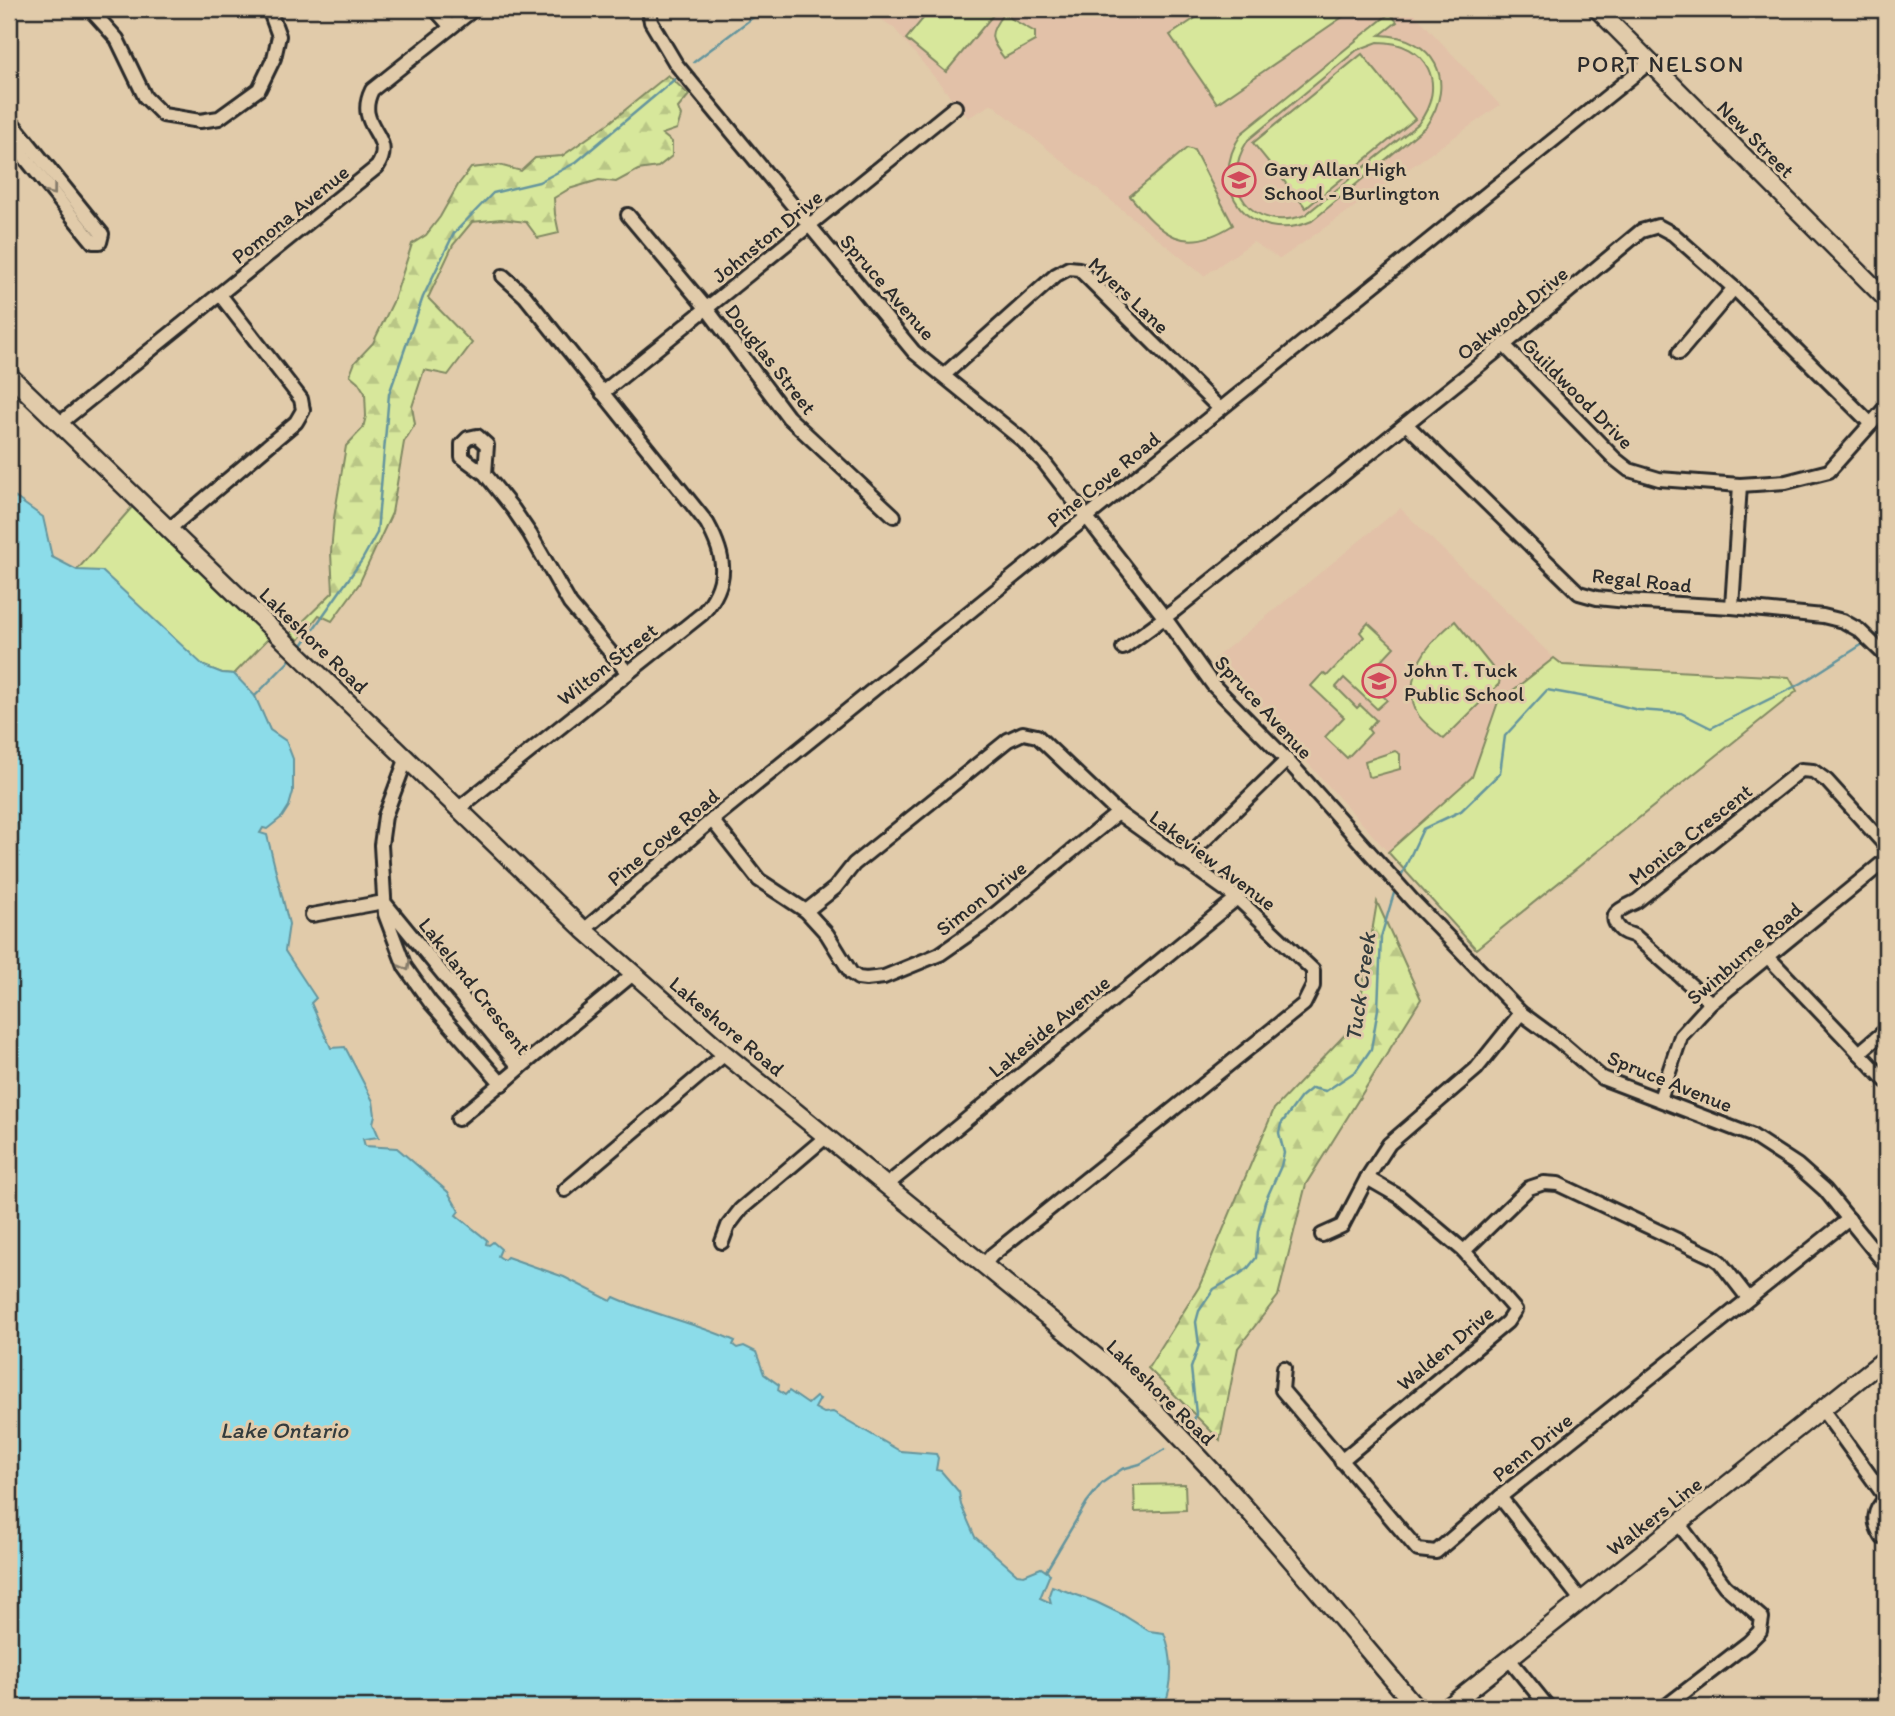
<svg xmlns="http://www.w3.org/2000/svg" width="1895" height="1716" viewBox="0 0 1895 1716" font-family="Itim,sans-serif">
<defs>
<pattern id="forest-firs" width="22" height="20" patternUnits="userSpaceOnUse" patternTransform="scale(1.75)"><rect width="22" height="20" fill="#d7e79b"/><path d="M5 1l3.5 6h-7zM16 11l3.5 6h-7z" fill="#b9c686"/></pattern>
</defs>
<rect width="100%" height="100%" fill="#e1cbaa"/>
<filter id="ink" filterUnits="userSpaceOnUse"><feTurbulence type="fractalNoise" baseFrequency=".0143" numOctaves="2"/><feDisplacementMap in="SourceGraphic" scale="14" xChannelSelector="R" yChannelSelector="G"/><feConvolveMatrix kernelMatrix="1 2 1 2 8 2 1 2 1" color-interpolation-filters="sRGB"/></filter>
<g filter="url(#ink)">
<g fill="#e2c1a8">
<polygon points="866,9 1410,9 1500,105 1280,259 1253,242 1204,276 992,104 968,118 894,28"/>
<polygon points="1400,508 1554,658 1498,702 1472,777 1388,852 1214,659"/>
</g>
<g fill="url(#forest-firs)" stroke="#818963" stroke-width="2">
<polygon points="668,75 689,95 678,108 681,116 677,129 662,134 672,142 672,156 658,167 638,170 616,182 599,180 569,189 554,198 555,214 559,233 538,238 526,222 501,219 472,222 453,245 428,298 472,343 448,375 424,370 412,407 415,424 404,442 392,513 359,584 332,621 319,615 299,640 291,633 333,592 331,553 334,518 346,446 363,428 366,416 365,393 358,382 350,375 355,362 373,343 394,300 412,244 426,235 440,217 458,185 471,168 499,165 521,171 535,158 562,156 609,123"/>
<polygon points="1377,902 1421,999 1306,1184 1278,1296 1238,1348 1220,1440 1148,1368 1199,1287 1274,1109 1357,1022"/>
</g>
<g fill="#d7e79b" stroke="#818963" stroke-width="2" fill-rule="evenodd">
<polygon points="931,9 998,9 946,72 906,39"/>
<polygon points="1209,9 1339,9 1344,16 1217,103 1170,35"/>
<path d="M 1390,13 L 1397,22 L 1380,35 C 1434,36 1458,81 1426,126 L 1312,221 C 1251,247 1204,188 1242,133 ZM 1378,42 C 1428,42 1448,85 1418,124 L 1305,215 C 1252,234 1217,187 1248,140 L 1357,50 Z"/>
<path d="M 1003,14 L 1035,32 L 1035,41 L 1004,58 C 989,38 988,34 1003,14 Z"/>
<polygon points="1362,54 1415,119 1306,208 1253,143"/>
<path d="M 1187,148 L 1194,150 L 1233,225 C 1184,256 1162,235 1130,196 Z"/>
<polygon points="133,506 270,637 234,674 222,673 204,666 77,570"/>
<path d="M 1455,621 L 1500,677 L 1499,684 L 1444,739 C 1435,732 1426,725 1419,716 C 1413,708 1412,700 1412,690 C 1414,659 1432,640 1455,621 Z"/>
<polygon points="1368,623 1394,647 1365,678 1387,700 1377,709 1344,678 1336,687 1357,708 1360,705 1376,720 1368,729 1371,733 1347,758 1325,737 1344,717 1311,686 1323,673 1327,676 1364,637 1360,632"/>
<polygon points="1554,658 1563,665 1789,677 1797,691 1476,949 1388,852 1472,777 1498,702"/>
<polygon points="1395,751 1400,754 1400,769 1371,777 1368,776 1365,761"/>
<polygon points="1185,1484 1186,1510 1135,1512 1134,1485"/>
</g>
<path fill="#8cdce9" stroke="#65959d" stroke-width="2" d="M 9,493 L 43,517 L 52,557 L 77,570 L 102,571 L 204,666 L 222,673 L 234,674 L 255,696 L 270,730 L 286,741 L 293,759 L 293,792 L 289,806 L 282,817 L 267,829 L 263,828 L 260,833 L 267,835 L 289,924 L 285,951 L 316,998 L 311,1003 L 331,1048 L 345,1047 L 373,1101 L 375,1115 L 373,1123 L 379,1137 L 363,1139 L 365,1146 L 397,1148 L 448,1192 L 459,1211 L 456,1215 L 487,1240 L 486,1244 L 489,1245 L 493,1242 L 501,1249 L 498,1256 L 504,1260 L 507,1257 L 564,1277 L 611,1301 L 614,1297 C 653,1315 696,1323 735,1341 L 733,1345 L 737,1348 L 744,1346 L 756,1352 L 764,1374 L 779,1385 L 778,1390 L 785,1395 L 789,1391 L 808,1404 L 816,1397 L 820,1399 L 815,1408 L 824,1413 L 833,1412 L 900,1451 L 936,1454 L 938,1458 L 936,1470 L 941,1471 L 959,1492 L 961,1505 L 975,1537 L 1017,1574 L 1024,1575 L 1041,1568 L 1050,1574 L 1040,1598 L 1051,1603 L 1049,1595 L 1052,1586 L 1096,1602 L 1123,1615 L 1149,1631 L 1164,1633 C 1173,1656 1174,1683 1164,1706 L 9,1707 Z"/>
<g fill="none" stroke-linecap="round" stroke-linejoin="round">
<g stroke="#65959d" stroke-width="2.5">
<polyline points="694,62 764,9"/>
<polyline points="1872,639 1886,629"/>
<polyline points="300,648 362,560 377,533 389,394 423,297 454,233 493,193 539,182 575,163 675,79"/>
<polyline points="255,696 294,656"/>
<polyline points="1402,874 1423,829 1461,811 1500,773 1505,736 1547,690 1591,698 1638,710 1681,713 1711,728 1802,683 1866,642"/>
<polyline points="1192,1426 1196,1414 1191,1368 1199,1345 1196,1322 1199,1311 1214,1289 1237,1276 1248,1268 1256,1258 1258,1231 1265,1202 1281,1166 1284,1153 1279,1133 1281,1124 1301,1097 1312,1088 1326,1091 1356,1071 1371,1049 1378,1009 1381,937 1394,893"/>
<polyline points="1046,1571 1087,1502 1102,1483 1122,1469 1140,1464 1165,1449"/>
</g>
<defs>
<g id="minor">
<polyline points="90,9 117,39 145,97 163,115 200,121 219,118 259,89 274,58 279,36 269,9"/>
<polyline points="435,9 451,27"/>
<polyline points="649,9 651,22 676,64 914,352 1021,439 1043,461 1165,618 1213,685 1287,760 1412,900 1521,1013 1559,1041 1602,1078 1751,1135 1797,1165 1825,1190 1886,1265"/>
<polyline points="9,119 102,234 100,242 93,242 88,236 9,138"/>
<polyline points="628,215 707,309 788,417 894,516"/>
<polyline points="1504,345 1615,459 1629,470 1659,479 1740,485 1786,482 1829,471 1886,407"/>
<polyline points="1679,353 1734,288"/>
<polyline points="944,375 1056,275 1069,268 1079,269 1220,409"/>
<polyline points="602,393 955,107"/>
<path d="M 59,424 L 377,167 C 398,135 353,128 372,90 L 474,9"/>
<polyline points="1406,424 1579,593 1597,598 1627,601 1732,607 1823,616 1843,621 1859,630 1886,656"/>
<polyline points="485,474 487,445 477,436 468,438 462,444 462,457 485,474 513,509 530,534 570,604 627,672"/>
<polyline points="168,530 296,422 303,410 301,399 221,296"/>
<polyline points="1732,607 1740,485"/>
<polyline points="1123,648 1175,610 1504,345 1641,231 1658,226 1673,234 1734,288 1871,424"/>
<path d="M 459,808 L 702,614 C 730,583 726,557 707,523 L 525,296 L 503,276"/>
<polyline points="712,820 759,880 806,911 827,934 851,973 858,978 866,979 884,977 940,954 983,924 1118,813"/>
<polyline points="1183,861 1287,760"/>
<polyline points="384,902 520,1068 502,1084 430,1002 405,967 385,914 381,845 385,816 407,757"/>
<polyline points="806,911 835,888 854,864 1008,740 1023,733 1037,736 1118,813 1237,898 1313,970 1313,986 1304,1004 992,1255 984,1265"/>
<polyline points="312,915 384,902"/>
<polyline points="584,930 712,820 1650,62"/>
<polyline points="1767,956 1886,1081"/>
<path d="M 1711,1003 L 1636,937 C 1630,933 1624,934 1620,929 C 1604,912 1627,907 1637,901 L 1801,770 L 1813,771 L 1827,781 L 1886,846"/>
<polyline points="1859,1053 1886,1030"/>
<polyline points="1660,1099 1681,1036 1711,1003 1886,860"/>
<polyline points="458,1119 633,974"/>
<polyline points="888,1187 894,1179 1237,898"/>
<polyline points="565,1190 725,1054"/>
<polyline points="1322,1235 1342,1226 1367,1178 1389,1144 1476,1069 1521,1013"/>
<polyline points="722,1242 728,1226 741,1209 827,1136"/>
<polyline points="1464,1251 1529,1188 1544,1183 1558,1184 1713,1257 1720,1262 1748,1298"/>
<polyline points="1284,1368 1282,1390 1418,1550 1436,1552 1500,1497 1849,1219"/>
<polyline points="1822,1409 1886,1498"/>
<polyline points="1341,1461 1507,1322 1515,1310 1464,1251 1400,1197 1367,1178"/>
<polyline points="1500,1497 1581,1600"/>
<path d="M 1886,1498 C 1873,1511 1872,1521 1882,1537 L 1886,1536"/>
<polyline points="1509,1659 1548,1707"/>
<polyline points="1665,1707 1748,1643 1760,1631 1762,1618 1725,1586 1679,1524"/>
</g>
<g id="major">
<polyline points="1597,9 1886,299"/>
<path d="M 9,375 L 584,930 L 725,1054 L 1115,1372 C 1224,1475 1319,1593 1416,1707"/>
<polyline points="1448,1707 1886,1358"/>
</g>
</defs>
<use href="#minor" stroke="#2b2b2b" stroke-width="18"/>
<use href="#major" stroke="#2b2b2b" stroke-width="21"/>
<use href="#minor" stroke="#e1cbaa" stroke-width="12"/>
<use href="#major" stroke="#e1cbaa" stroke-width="16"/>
</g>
<defs><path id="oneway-chevron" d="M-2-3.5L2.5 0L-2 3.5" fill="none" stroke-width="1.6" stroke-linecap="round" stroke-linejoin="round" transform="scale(1.75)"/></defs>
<g stroke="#867b6a">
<use href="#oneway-chevron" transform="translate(52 191) rotate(52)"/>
<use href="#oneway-chevron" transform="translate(406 966) rotate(62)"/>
</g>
</g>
<defs>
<symbol id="school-ring" viewBox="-11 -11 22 22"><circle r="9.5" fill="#e1cbaa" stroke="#d1495b" stroke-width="1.5"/><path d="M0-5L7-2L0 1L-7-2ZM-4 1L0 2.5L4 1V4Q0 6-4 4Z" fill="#d1495b"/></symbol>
</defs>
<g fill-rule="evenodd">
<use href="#school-ring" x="1220" y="161" width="38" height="38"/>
<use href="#school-ring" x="1360" y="662" width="38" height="38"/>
</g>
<g text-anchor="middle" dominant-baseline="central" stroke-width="6" stroke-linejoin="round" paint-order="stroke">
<g font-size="21" fill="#2b2b2b" stroke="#e1cbaa">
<text transform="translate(1756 139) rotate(45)">New Street</text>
<text transform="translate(290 214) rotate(-39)">Pomona Avenue</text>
<text transform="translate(767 236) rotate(-39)">Johnston Drive</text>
<text transform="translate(888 287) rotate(49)">Spruce Avenue</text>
<text transform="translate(1129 295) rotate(43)">Myers Lane</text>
<text transform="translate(1512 313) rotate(-39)">Oakwood Drive</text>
<text transform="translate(771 359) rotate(52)">Douglas Street</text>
<text transform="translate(1578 393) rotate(45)">Guildwood Drive</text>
<text transform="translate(1103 479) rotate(-39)">Pine Cove Road</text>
<text transform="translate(1642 580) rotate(6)">Regal Road</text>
<text transform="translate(314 640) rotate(44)">Lakeshore Road</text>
<text transform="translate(607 664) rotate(-38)">Wilton Street</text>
<text transform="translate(1264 707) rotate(47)">Spruce Avenue</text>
<text transform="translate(1690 834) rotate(-38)">Monica Crescent</text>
<text transform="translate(663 837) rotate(-40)">Pine Cove Road</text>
<text transform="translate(1213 860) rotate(37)">Lakeview Avenue</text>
<text transform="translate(981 898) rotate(-38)">Simon Drive</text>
<text transform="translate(1744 953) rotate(-41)">Swinburne Road</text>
<text transform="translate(475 986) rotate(52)">Lakeland Crescent</text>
<text transform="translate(727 1026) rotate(40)">Lakeshore Road</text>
<text transform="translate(1049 1026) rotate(-39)">Lakeside Avenue</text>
<text transform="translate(1670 1081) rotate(22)">Spruce Avenue</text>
<text transform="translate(1445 1348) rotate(-40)">Walden Drive</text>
<text transform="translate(1161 1392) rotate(44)">Lakeshore Road</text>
<text transform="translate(1532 1447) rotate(-39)">Penn Drive</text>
<text transform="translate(1654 1516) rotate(-38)">Walkers Line</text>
</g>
<g font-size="21" fill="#2b2b2b" stroke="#e1cbaa" text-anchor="start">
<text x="1264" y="168">Gary Allan High<tspan x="1264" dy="24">School - Burlington</tspan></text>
<text x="1404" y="669">John T. Tuck<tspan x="1404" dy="24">Public School</tspan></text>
</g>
<g font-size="23" letter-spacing="2" fill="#2b2b2b" stroke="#e1cbaa">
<text x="1661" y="64">PORT NELSON</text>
</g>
<g font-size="23" font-style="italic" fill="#353d3e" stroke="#e1cbaa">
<text transform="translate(1360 987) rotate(-82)">Tuck Creek</text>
<text x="284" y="1430">Lake Ontario</text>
</g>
</g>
<rect width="1895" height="1716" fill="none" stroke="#e1cbaa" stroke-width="35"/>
<rect x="18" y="18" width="1860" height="1681" fill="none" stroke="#2b2b2b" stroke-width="2.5" filter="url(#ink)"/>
</svg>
